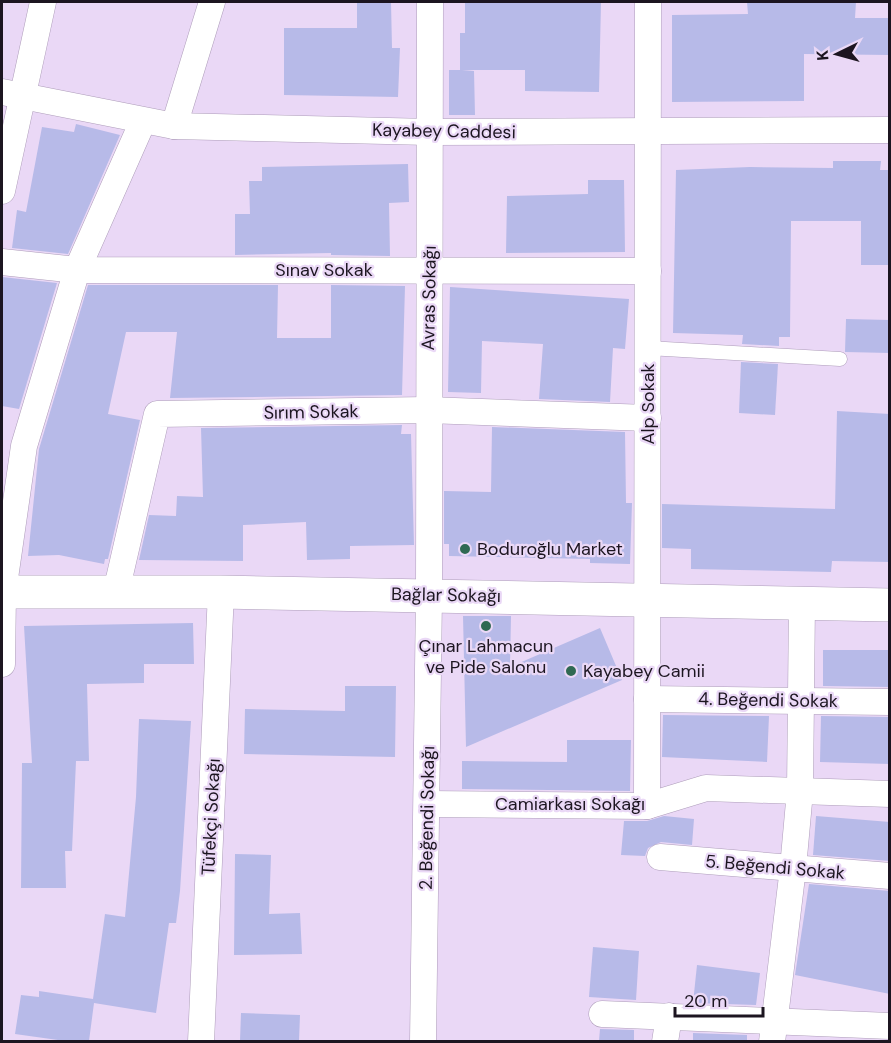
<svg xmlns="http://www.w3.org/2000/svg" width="891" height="1043" viewBox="0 0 891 1043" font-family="'DM Sans',sans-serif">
<rect width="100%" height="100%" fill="#ead8f6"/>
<g fill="#b7bae8">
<polygon points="357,2 391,2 392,48 400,48 398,97 284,95 284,28 357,28"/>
<polygon points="465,2 601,2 599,92 525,91 525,70 462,70 474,71 475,115 449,115 449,70 460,70 460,33 465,33"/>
<polygon points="747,2 856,2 855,18 890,18 890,55 804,54 804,101 672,102 672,15 748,14"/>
<polygon points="76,124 120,135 68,254 12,248 17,210 26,212 42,127 74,132"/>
<polygon points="833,161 881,161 880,170 890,170 890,265 861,265 861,221 791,221 790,337 779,337 779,346 742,344 743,335 673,333 676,170 750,167 833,168"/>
<polygon points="408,164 409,202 389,203 390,256 331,255 331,253 235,255 235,214 250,214 249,181 262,181 262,167"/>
<polygon points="588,180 624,180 625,252 506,253 507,196 588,194"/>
<polygon points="2,277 57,283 19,409 2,406"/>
<polygon points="88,285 278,285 277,338 331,338 331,285 405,286 402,395 170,398 177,332 126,332 108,414 140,420 108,559 105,559 104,564 59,555 28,556 39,449"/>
<polygon points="450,287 629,299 625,349 613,348 610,402 539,399 543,344 482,341 481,393 448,392"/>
<polygon points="846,319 890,320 890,353 845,352"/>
<polygon points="741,362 778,364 775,415 739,413"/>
<polygon points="837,411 890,414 890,562 832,561 831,572 691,569 691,549 662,548 662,504 835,509"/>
<polygon points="402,425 401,434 411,434 414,545 350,546 350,559 307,560 306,522 243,525 243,561 139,560 149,515 176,516 177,496 203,497 201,428"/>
<polygon points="492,427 625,432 626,503 632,503 630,564 590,563 590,559 449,556 449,544 444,544 444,491 491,492"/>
<polygon points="463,616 511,616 510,667 600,628 622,680 466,747"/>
<polygon points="193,623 194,664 144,664 144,683 87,684 89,761 76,761 72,851 65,851 66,888 21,888 22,763 32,763 24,626"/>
<polygon points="823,650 890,650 890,687 823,686"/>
<polygon points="345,686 396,686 395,757 244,754 245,709 345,711"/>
<polygon points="663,715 769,716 767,762 662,757"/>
<polygon points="821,716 890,717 890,764 820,762"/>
<polygon points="139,719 191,721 180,891 176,923 169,923 156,1013 94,1003 89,1041 65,1041 15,1034 21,995 39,997 39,991 93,999 105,914 125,917 136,797"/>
<polygon points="567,740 631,740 630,791 462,789 462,761 567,762"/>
<polygon points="664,816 694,819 692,845 661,842 648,848 645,856 621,855 624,821 647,821"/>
<polygon points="816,816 890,822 890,861 813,855"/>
<polygon points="235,854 271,855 269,914 300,913 302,954 234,955"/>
<polygon points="809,884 890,891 890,994 795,975"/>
<polygon points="593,947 639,951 636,1000 589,997"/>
<polygon points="697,965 760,973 756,1005 693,1003"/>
<polygon points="241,1013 300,1015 299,1041 240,1041"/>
<polygon points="600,1029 634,1030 634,1041 599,1041"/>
<polygon points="693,1033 747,1035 747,1041 693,1041"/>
</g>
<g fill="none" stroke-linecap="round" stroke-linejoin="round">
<defs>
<polyline id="lane" points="648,348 840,359"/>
<g id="street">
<polyline points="2,92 174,126 430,132 890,130"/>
<polyline points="174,126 212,2"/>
<polyline points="2,191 43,2"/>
<polyline points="2,262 77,270 648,271"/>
<polyline points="116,592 157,414 427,410 648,418"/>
<polyline points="2,664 3,592 24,446 77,270 143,121"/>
<polyline points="647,699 890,702"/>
<polyline points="427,804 647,806 706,788 890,794"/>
<polyline points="647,806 648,2"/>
<polyline points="660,857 890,876"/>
<polyline points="602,1014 890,1026"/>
<polyline points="201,1042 221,592"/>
<polyline points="423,1042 429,595 430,2"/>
<polyline points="665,1042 669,1016"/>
<polyline points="772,1042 793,868 800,791 802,602"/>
</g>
<polyline id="secondary" points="2,592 221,592 890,605"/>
</defs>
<use href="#lane" stroke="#ae9dba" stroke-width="15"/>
<use href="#street" stroke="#ae9dba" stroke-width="27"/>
<use href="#secondary" stroke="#ae9dba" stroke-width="34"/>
<use href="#lane" stroke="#fff" stroke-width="14"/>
<use href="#street" stroke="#fff" stroke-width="26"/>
<use href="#secondary" stroke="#fff" stroke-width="33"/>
</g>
<g fill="#2f6952" stroke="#ead8f6" stroke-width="2">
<circle cx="465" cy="549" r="6"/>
<circle cx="486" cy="626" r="6"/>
<circle cx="571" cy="671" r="6"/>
</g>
<g text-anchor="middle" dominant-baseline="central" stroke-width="4.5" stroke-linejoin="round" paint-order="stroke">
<g font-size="18" fill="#1c1520" stroke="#ead8f6">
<text transform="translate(444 131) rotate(1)">Kayabey Caddesi</text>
<text x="324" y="270">Sınav Sokak</text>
<text transform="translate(429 298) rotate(-89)">Avras Sokağı</text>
<text transform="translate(648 404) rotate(-90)">Alp Sokak</text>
<text transform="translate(311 412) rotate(-1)">Sırım Sokak</text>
<text transform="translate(446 595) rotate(1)">Bağlar Sokağı</text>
<text transform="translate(768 700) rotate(1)">4. Beğendi Sokak</text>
<text x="570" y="804">Camiarkası Sokağı</text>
<text transform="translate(211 817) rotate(-87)">Tüfekçi Sokağı</text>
<text transform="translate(427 818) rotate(-89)">2. Beğendi Sokağı</text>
<text transform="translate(775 867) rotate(5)">5. Beğendi Sokak</text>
</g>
<g font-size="18" fill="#1c1520" stroke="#ead8f6" text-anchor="start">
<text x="477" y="549">Boduroğlu Market</text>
<text x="486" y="646" text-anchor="middle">Çınar Lahmacun<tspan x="486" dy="21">ve Pide Salonu</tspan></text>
<text x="583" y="671">Kayabey Camii</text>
</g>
</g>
<rect width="891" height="1043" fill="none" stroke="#1c1520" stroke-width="6"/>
<g transform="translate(837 54) rotate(265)" stroke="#ead8f6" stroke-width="4.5" paint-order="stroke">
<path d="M0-4.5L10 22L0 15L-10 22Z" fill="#1c1520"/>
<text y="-9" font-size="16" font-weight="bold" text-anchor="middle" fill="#1c1520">K</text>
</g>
<path d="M675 1007v9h88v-9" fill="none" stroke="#1c1520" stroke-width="3"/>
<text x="684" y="1007" font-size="18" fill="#1c1520" stroke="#ead8f6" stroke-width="4.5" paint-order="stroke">20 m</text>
</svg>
